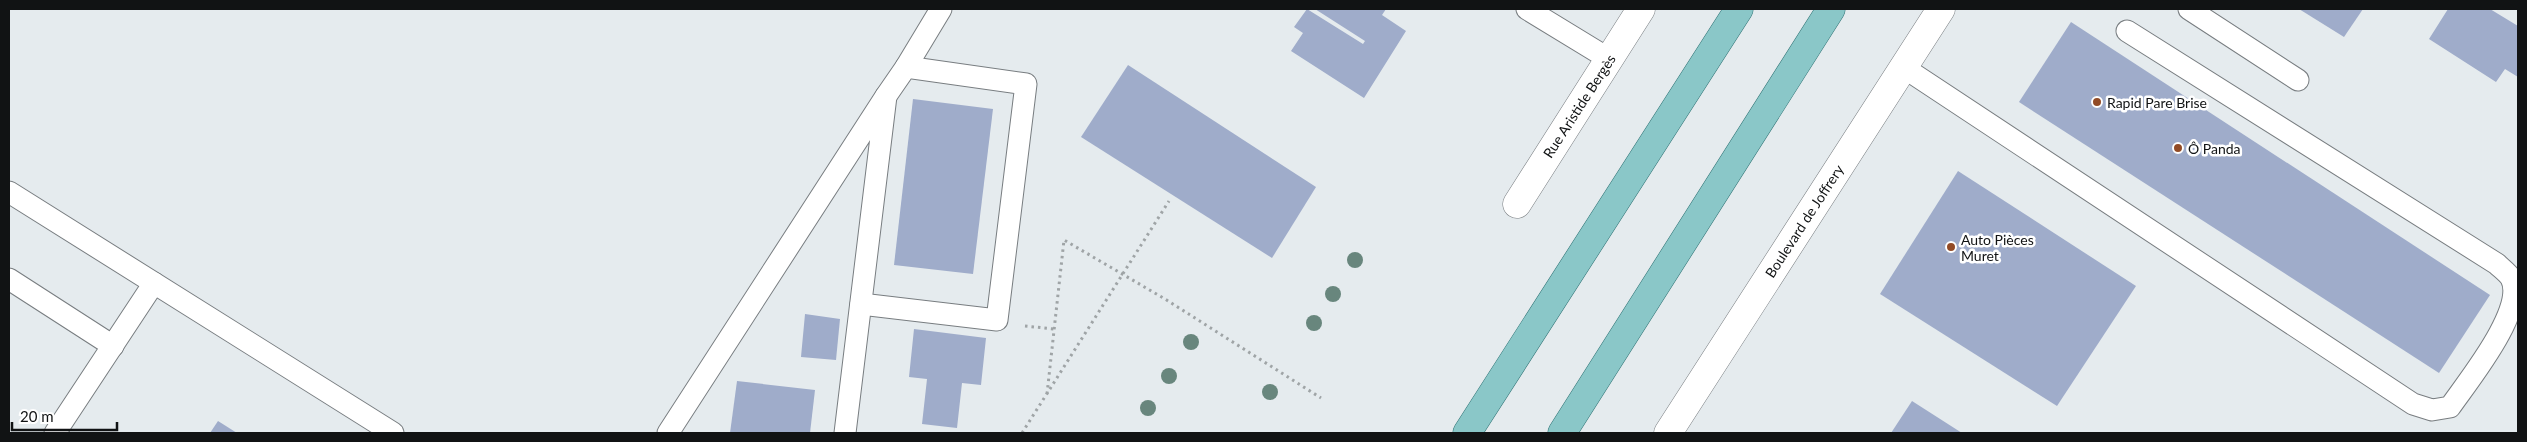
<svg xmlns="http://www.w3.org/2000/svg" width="2527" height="442" viewBox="0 0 2527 442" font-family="Lato,sans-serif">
<rect width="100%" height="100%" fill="#e5ebee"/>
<g fill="#9facca">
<polygon points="1307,9 1363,44 1365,41 1315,9 1386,9 1382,15 1406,31 1364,98 1291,51 1303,33 1294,27"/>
<polygon points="2299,9 2363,9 2344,37"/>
<polygon points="2448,9 2490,9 2518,26 2518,77 2505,69 2496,82 2429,39"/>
<polygon points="2071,22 2490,295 2439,373 2019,102"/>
<polygon points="1128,65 1316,187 1272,258 1081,137"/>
<polygon points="913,99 993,109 973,274 894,265"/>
<polygon points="1958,171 2136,286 2057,406 1880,294"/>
<polygon points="805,314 840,319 836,360 801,357"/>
<polygon points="914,329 986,338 981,385 962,383 957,428 922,424 927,379 909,377"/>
<polygon points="737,381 815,390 810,433 730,433"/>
<polygon points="1912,401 1962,433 1891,433"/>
<polygon points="218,421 237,433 210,433"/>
</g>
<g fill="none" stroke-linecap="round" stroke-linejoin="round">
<defs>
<g id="service">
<polyline points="1527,9 1609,59"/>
<polyline points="2189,9 2298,80"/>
<polyline points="906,67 941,9"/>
<path d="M 1903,67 L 2413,404 L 2432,410 L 2450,407 C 2468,381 2527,309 2511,278 C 2508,273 2501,268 2497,264 L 2127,31"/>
<polyline points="9,192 393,433"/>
<polyline points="9,279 113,346"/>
<polyline points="861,304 997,320 1026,84 906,67 886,96"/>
<polyline points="55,433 154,283"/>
<polyline points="668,433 886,96 845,433"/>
</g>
<g id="minor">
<polyline points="1517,204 1641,9"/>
<polyline points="1668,433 1941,9"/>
</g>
<g id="primary">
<polyline points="1467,433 1739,9"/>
<polyline points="1562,433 1831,9"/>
</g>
</defs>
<use href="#service" stroke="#787d80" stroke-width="23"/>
<use href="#minor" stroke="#787d80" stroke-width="29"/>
<use href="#primary" stroke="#2d7072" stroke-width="29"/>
<g stroke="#9fa4a6" stroke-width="3" stroke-dasharray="2.5 4" stroke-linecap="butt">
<polyline points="1025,326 1054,329"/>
<polyline points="1047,394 1064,240 1165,299 1321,398"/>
<polyline points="1022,433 1169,201"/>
</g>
<use href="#service" stroke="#fff" stroke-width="21"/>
<use href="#minor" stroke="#fff" stroke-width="28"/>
<use href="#primary" stroke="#8ac7c8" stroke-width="28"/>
</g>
<g fill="#68867d">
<circle cx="1355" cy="260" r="8"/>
<circle cx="1333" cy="294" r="8"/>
<circle cx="1314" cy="323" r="8"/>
<circle cx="1191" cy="342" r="8"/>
<circle cx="1169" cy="376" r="8"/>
<circle cx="1270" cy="392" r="8"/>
<circle cx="1148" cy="408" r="8"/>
</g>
<g fill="#924b26" stroke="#fff" stroke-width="2">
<circle cx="2097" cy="102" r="5"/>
<circle cx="2178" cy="148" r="5"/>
<circle cx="1951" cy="247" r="5"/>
</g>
<g text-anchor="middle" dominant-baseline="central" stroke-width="5" stroke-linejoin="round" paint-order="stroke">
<g font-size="14" fill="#111314" stroke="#fff" text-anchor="start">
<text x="2107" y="102">Rapid Pare Brise</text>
<text x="2188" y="148">Ô Panda</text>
<text x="1961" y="239">Auto Pièces<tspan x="1961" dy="16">Muret</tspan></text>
</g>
<g font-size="14" fill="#111314" stroke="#fff">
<text transform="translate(1579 106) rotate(-57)">Rue Aristide Bergès</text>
<text transform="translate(1804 221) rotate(-57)">Boulevard de Joffrery</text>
</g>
</g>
<rect width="2527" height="442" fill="none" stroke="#111314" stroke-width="20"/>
<path d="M12 422v8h105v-8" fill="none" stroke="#111314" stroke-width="2.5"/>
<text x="20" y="422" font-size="15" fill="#111314" stroke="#ffffff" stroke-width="4" paint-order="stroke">20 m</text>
</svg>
